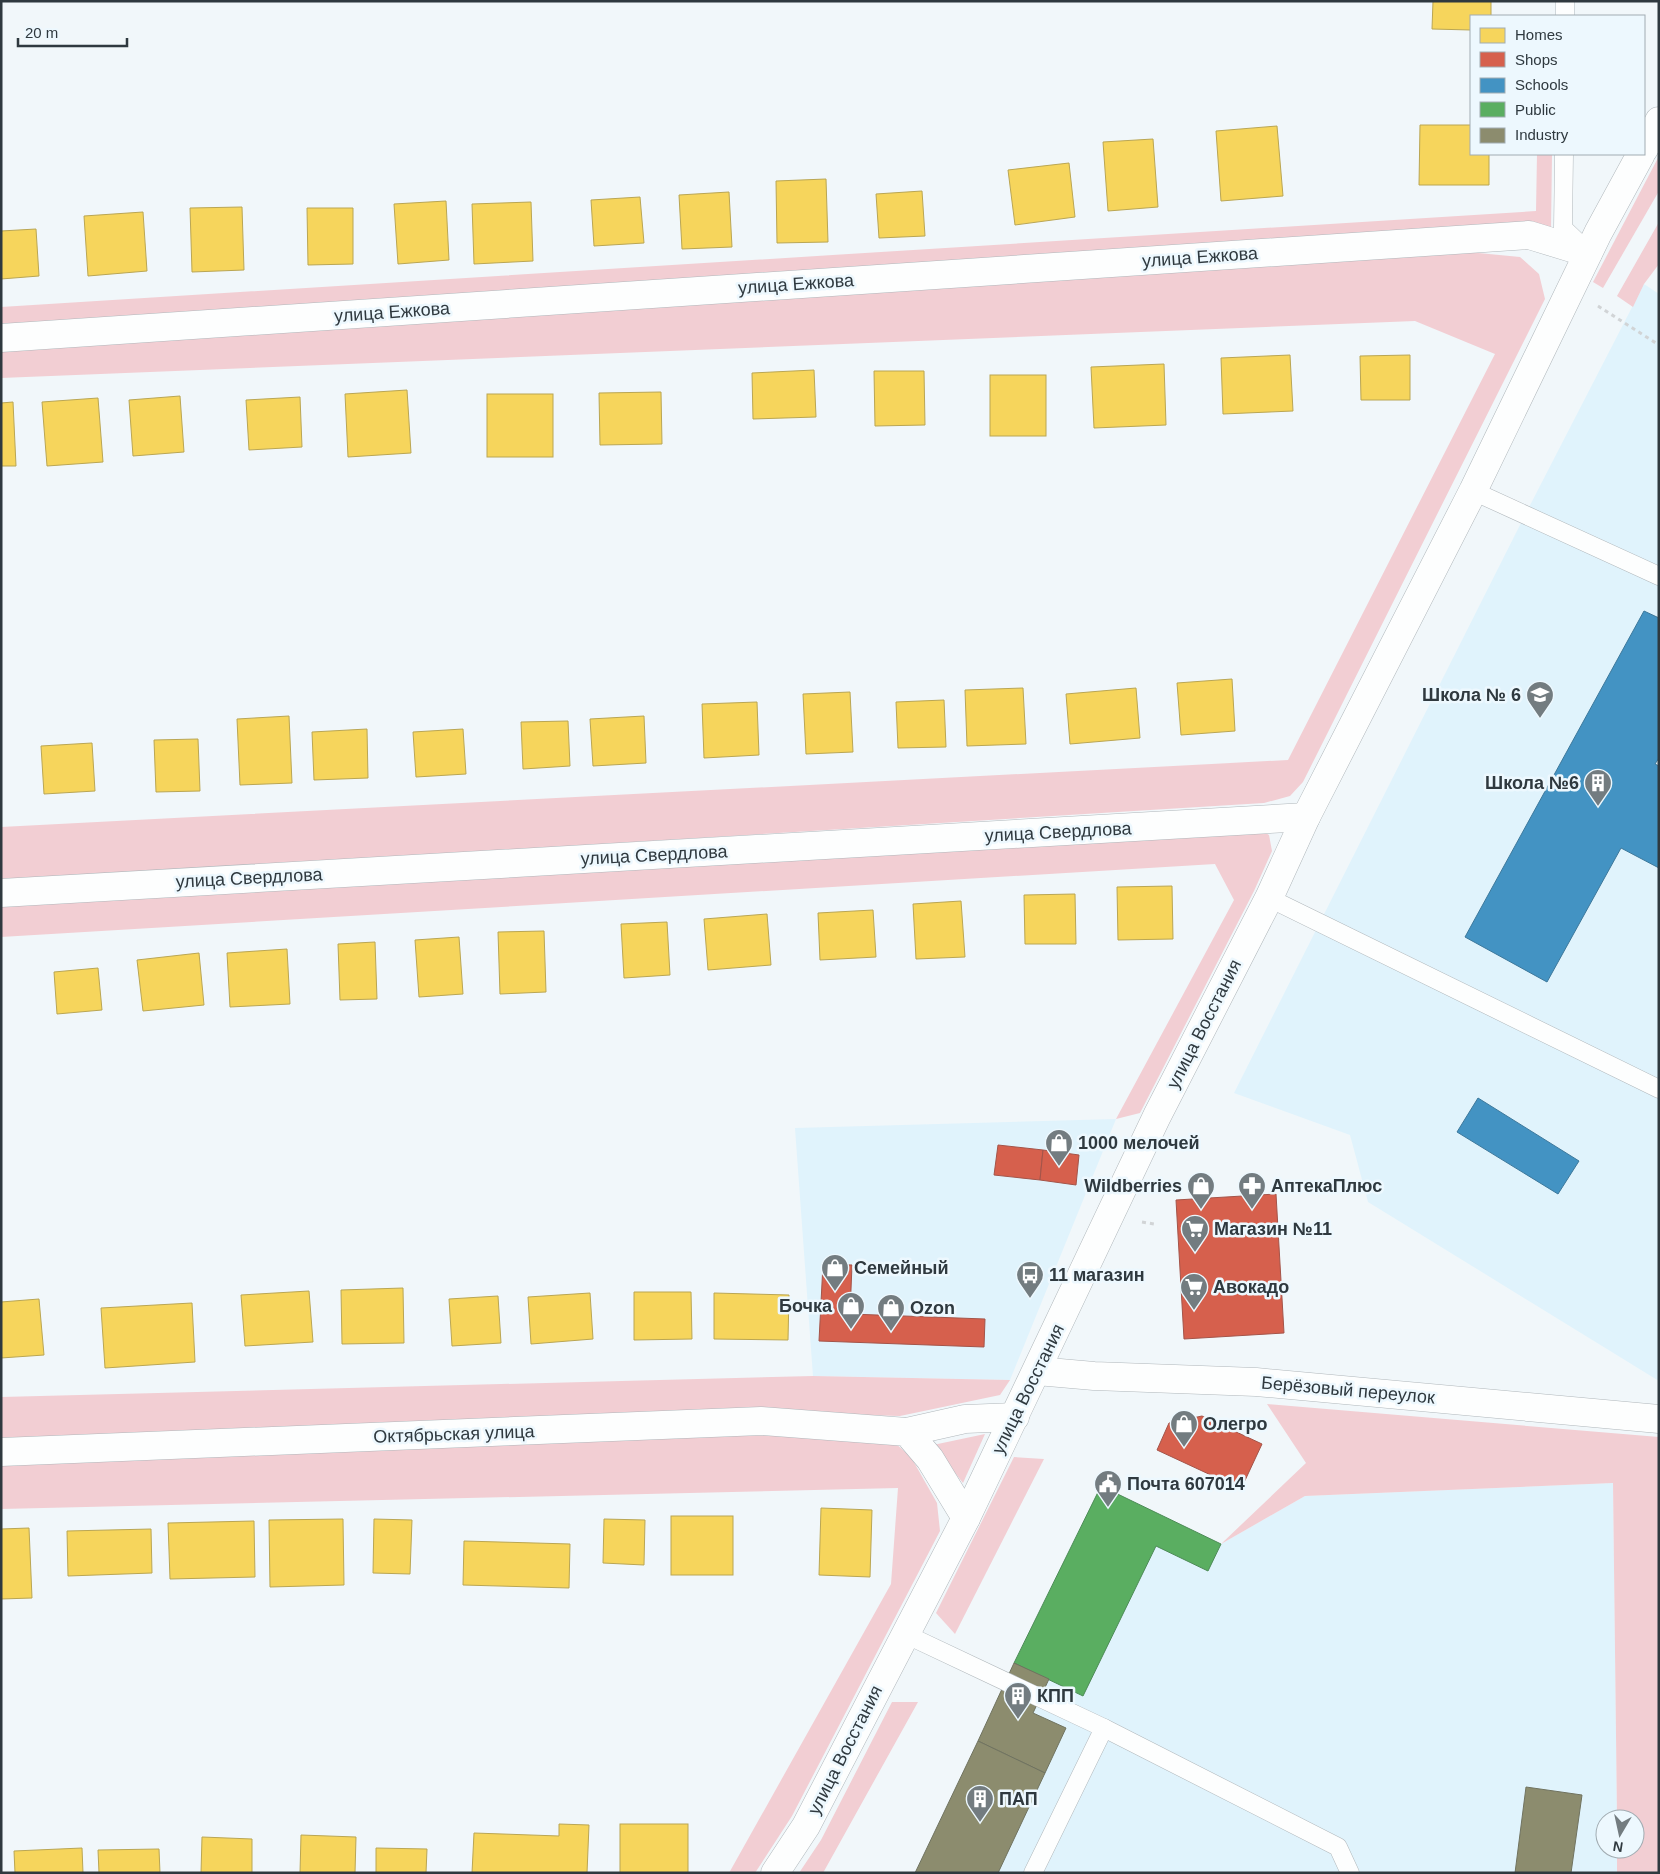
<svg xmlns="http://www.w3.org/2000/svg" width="1660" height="1874" viewBox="0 0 1660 1874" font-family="Arial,sans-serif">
<rect width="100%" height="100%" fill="#f1f7fa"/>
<g fill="#e0f3fc">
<polygon points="1644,284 1659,294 1659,1381 1368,1202 1350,1135 1234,1093 1525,515"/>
<polygon points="1116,1119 1010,1380 813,1376 795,1128"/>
<polygon points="1613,1483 1617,1819 1605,1819 1605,1849 1617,1849 1617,1873 915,1873 1101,1486 1221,1544 1305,1496"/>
</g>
<g fill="#f2ced3">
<polygon points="1537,154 1552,154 1551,230 1,328 1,307 1536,211"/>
<polygon points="1659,156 1659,191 1603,288 1593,282"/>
<polygon points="1659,222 1659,264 1644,284 1633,307 1617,296"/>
<polygon points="1468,252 1520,257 1539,274 1545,299 1303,782 1290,796 1264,803 1,881 1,827 1288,760 1495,354 1415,321 1,378 1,351"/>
<polygon points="1257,828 1269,835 1272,851 1254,891 1140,1113 1116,1119 1234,900 1215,864 1,937 1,903"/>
<polygon points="813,1376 1010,1380 1000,1395 900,1416 759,1412 1,1443 1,1397"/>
<polygon points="1267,1404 1659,1437 1659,1873 1617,1873 1617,1849 1635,1849 1635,1819 1617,1819 1613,1483 1305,1496 1221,1544 1306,1463"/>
<polygon points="985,1434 963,1483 933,1445"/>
<polygon points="760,1435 895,1443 911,1457 937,1503 940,1531 792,1816 755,1873 729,1873 891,1584 898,1488 1,1509 1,1463"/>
<polygon points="1014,1457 1044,1459 955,1634 936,1613"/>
<polygon points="892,1702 918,1702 823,1873 799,1873 821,1840"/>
</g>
<g fill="#f6d55c" stroke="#baa653">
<polygon points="1433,1 1491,1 1491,16 1471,16 1471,30 1432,29"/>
<polygon points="1420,125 1471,125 1471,154 1489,154 1489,185 1419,185"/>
<polygon points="1277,126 1283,196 1221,201 1216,131"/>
<polygon points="1153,139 1158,207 1108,211 1103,142"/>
<polygon points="1069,163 1075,217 1015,225 1008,170"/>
<polygon points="826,179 828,242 777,243 776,181"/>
<polygon points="922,191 925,236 879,238 876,194"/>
<polygon points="729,192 732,247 682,249 679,195"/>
<polygon points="640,197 644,243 594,246 591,200"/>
<polygon points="446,201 449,260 398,264 394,204"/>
<polygon points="531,202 533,261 474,264 472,204"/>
<polygon points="242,207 244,270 192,272 190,208"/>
<polygon points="307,208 353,208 353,264 308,265"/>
<polygon points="143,212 147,271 88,276 84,216"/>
<polygon points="36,229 39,276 1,279 1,231"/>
<polygon points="1290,355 1293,411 1223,414 1221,358"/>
<polygon points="1410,355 1410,400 1361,400 1360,356"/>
<polygon points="1164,364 1166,425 1094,428 1091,367"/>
<polygon points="814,370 816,417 753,419 752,373"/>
<polygon points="874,371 924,371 925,425 875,426"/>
<rect x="990" y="375" width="56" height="61"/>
<polygon points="407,390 411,453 348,457 345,394"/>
<polygon points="661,392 662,444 600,445 599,393"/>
<rect x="487" y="394" width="66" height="63"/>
<polygon points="180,396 184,452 133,456 129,400"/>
<polygon points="300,397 302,447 249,450 246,400"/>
<polygon points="98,398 103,462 47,466 42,402"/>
<polygon points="13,402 16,466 1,466 1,403"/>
<polygon points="1232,679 1235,731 1181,735 1177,683"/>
<polygon points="1023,688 1026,744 967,746 965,690"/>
<polygon points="1136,688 1140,738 1070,744 1066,694"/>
<polygon points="850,692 853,752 806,754 803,694"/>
<polygon points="944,700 946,747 898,748 896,702"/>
<polygon points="757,702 759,755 704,758 702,704"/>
<polygon points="289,716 292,783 240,785 237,719"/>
<polygon points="644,716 646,763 593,766 590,719"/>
<polygon points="568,721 570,766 523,769 521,722"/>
<polygon points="367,729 368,778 314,780 312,732"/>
<polygon points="463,729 466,774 416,777 413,732"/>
<polygon points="198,739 200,791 156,792 154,740"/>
<polygon points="92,743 95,791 44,794 41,746"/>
<polygon points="1172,886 1173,939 1118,940 1117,887"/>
<polygon points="1075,894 1076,944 1025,944 1024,895"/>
<polygon points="961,901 965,957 916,959 913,904"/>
<polygon points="873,910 876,957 820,960 818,913"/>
<polygon points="767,914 771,965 708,970 704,919"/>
<polygon points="667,922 670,975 624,978 621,924"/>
<polygon points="544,931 546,992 500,994 498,932"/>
<polygon points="459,937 463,994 419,997 415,940"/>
<polygon points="375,942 377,999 340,1000 338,944"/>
<polygon points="287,949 290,1004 230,1007 227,953"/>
<polygon points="199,953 204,1005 143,1011 137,960"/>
<polygon points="98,968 102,1010 57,1014 54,972"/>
<polygon points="403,1288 404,1343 342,1344 341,1290"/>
<polygon points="309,1291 313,1342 245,1346 241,1295"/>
<polygon points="634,1292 691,1292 692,1339 634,1340"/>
<polygon points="590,1293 593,1339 531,1344 528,1297"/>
<polygon points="714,1293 789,1295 788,1340 714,1339"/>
<polygon points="498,1296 501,1343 452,1346 449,1299"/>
<polygon points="39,1299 44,1355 1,1358 1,1302"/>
<polygon points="192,1303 195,1362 105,1368 101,1308"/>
<polygon points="821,1508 872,1510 870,1577 819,1575"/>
<rect x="671" y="1516" width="62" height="59"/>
<polygon points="343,1519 344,1585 270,1587 269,1520"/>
<polygon points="374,1519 412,1520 410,1574 373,1573"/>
<polygon points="604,1519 645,1520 644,1565 603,1563"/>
<polygon points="254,1521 255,1577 170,1579 168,1523"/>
<polygon points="29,1528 32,1598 1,1599 1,1529"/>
<polygon points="151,1529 152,1573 68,1576 67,1531"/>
<polygon points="464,1541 570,1544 569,1588 463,1585"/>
<polygon points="559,1824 589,1825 587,1873 472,1873 474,1833 559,1836"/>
<rect x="620" y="1824" width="68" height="49"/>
<polygon points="301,1835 356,1837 355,1873 300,1873"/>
<polygon points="202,1837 252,1839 252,1873 201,1873"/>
<polygon points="82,1848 83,1873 15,1873 14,1851"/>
<polygon points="376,1848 427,1849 426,1873 376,1873"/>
<polygon points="159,1849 160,1873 99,1873 98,1850"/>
</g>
<g fill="#d6604d" stroke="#a45449">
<polygon points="998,1145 1043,1150 1040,1180 994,1175"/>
<polygon points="1043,1150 1079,1155 1076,1185 1040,1180"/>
<polygon points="1276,1194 1284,1333 1184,1339 1176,1200"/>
<polygon points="823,1264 852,1265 850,1314 985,1319 984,1347 819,1341"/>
<polygon points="1202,1416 1262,1444 1241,1489 1157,1450 1169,1423"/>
</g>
<g fill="#4393c3" stroke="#3d789b">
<polygon points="1644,611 1659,618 1659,758 1655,764 1659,766 1659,868 1621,848 1547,982 1465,937"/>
<polygon points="1478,1098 1579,1161 1558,1194 1457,1132"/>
</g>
<polygon fill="#5aae61" stroke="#4d8b57" points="1101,1486 1221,1544 1208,1571 1156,1546 1083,1696 1014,1663"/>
<g fill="#8c8c6e" stroke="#707360">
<polygon points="1014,1663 1049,1679 1033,1713 1066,1728 1045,1773 978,1741"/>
<polygon points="978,1741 1045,1773 998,1873 915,1873"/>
<polygon points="1526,1787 1582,1795 1571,1873 1515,1873"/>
</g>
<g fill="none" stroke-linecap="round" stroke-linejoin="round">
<defs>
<g id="lane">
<polyline points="1565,16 1565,1"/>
<polyline points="1564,154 1563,228 1585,249"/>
<polyline points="1473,491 1659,576"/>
<polyline points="1269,898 1659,1089"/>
<polyline points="905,1634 1104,1728"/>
<polyline points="1033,1873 1104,1728 1338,1847 1350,1873"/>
</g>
<g id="street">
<polyline points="1,338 1529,235 1588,253"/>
<polyline points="1,893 1306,817"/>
<polyline points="1037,1371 1094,1376 1256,1382 1659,1419"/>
<polyline points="907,1432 965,1419 1015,1417"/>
<polyline points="1,1452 761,1421 907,1432 930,1459 966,1518"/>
</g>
<g id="secondary">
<polyline points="1644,149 1659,121"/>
<polyline points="775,1873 806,1826 966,1518 1157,1116 1269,898 1306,817 1473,491 1598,233 1641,154"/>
</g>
</defs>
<use href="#lane" stroke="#b0b7bb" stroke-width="19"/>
<use href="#street" stroke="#b0b7bb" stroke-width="29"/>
<use href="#secondary" stroke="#b0b7bb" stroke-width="29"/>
<g stroke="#d1d4d6" stroke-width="3" stroke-dasharray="4 4" stroke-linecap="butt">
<polyline points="1598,306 1659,345"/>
<polyline points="1142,1222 1154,1224"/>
</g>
<use href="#lane" stroke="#fdfefe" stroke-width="18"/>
<use href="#street" stroke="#fdfefe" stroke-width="28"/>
<use href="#secondary" stroke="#fdfefe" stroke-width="28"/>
</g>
<defs>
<symbol id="school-pin" viewBox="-11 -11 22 30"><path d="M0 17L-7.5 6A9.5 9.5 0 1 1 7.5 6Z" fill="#737c80" stroke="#edf8fe"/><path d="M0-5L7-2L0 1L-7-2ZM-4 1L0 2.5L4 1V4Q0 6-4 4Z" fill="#fff"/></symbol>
<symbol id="building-pin" viewBox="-11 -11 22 30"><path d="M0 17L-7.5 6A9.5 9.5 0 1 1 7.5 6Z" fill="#737c80" stroke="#edf8fe"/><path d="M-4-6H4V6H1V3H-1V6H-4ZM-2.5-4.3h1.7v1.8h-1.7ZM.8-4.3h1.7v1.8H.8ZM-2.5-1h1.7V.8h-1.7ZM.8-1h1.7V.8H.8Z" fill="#fff"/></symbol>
<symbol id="shop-pin" viewBox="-11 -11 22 30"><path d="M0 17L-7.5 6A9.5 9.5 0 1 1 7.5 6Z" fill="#737c80" stroke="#edf8fe"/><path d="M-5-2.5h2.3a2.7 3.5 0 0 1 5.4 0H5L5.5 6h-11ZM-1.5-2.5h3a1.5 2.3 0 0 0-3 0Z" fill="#fff"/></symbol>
<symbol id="pharmacy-pin" viewBox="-11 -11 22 30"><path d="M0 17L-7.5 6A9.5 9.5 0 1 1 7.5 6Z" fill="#737c80" stroke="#edf8fe"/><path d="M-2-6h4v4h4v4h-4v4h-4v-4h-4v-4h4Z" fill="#fff"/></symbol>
<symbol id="supermarket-pin" viewBox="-11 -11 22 30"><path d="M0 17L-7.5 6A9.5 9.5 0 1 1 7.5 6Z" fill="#737c80" stroke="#edf8fe"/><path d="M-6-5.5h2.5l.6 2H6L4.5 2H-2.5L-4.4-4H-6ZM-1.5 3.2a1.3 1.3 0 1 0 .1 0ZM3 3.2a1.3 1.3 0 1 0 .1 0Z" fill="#fff"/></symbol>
<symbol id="bus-pin" viewBox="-11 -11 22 30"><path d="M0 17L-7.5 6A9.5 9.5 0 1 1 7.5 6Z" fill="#737c80" stroke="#edf8fe"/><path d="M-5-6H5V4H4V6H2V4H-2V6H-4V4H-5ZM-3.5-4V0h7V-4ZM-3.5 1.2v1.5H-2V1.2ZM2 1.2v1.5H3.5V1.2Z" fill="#fff"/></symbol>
<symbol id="civic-pin" viewBox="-11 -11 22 30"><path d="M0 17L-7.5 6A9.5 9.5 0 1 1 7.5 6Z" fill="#737c80" stroke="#edf8fe"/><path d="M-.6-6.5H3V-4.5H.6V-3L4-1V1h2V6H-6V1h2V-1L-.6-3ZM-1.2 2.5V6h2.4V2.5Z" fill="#fff"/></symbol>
</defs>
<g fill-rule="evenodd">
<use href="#school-pin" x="1524" y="679" width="32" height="43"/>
<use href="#building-pin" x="1582" y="767" width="32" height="43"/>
<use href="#shop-pin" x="1043" y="1127" width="32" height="43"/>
<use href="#shop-pin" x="1185" y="1170" width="32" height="43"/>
<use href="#pharmacy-pin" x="1236" y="1170" width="32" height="43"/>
<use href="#supermarket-pin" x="1179" y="1213" width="32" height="43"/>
<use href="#shop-pin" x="819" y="1252" width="32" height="43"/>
<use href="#bus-pin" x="1014" y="1259" width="32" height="43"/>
<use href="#supermarket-pin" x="1178" y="1271" width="32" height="43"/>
<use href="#shop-pin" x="835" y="1290" width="32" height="43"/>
<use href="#shop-pin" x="875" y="1292" width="32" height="43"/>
<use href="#shop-pin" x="1168" y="1408" width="32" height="43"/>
<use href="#civic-pin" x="1092" y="1468" width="32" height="43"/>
<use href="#building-pin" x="1002" y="1680" width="32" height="43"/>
<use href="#building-pin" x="964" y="1783" width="32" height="43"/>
</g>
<g text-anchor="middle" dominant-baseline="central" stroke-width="5" stroke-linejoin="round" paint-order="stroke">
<g font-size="18" fill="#2f393f" stroke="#edf8fe">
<text transform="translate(1200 257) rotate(-4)">улица Ежкова</text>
<text transform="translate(796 284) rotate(-4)">улица Ежкова</text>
<text transform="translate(392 312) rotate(-4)">улица Ежкова</text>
<text transform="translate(1058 832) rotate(-3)">улица Свердлова</text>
<text transform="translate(654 855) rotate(-3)">улица Свердлова</text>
<text transform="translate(249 878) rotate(-3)">улица Свердлова</text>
<text transform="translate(1204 1024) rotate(-63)">улица Восстания</text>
<text transform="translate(1028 1389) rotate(-64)">улица Восстания</text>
<text transform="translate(1348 1390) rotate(5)">Берёзовый переулок</text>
<text transform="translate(454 1434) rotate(-2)">Октябрьская улица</text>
<text transform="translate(845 1750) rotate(-63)">улица Восстания</text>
</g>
<g font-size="18" font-weight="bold" fill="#2f393f" stroke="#edf8fe" text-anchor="start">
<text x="1521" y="695" text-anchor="end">Школа № 6</text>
<text x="1579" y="783" text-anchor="end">Школа №6</text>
<text x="1078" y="1143">1000 мелочей</text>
<text x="1182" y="1186" text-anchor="end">Wildberries</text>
<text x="1271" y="1186">АптекаПлюс</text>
<text x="1214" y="1229">Магазин №11</text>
<text x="854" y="1268">Семейный</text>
<text x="1049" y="1275">11 магазин</text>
<text x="1213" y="1287">Авокадо</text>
<text x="832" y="1306" text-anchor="end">Бочка</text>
<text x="910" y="1308">Ozon</text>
<text x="1203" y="1424">Олегро</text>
<text x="1127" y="1484">Почта 607014</text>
<text x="1037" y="1696">КПП</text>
<text x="999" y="1799">ПАП</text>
</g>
</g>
<rect width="1660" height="1874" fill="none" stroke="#2f393f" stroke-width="5"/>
<rect x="1470" y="15" width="175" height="140" fill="#edf8fe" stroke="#a1acb2"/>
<rect x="1480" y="28" width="25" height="15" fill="#f6d55c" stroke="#a1acb2"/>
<text x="1515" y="40" font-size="15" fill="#2f393f">Homes</text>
<rect x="1480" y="52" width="25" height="15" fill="#d6604d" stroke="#a1acb2"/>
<text x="1515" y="65" font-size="15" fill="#2f393f">Shops</text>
<rect x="1480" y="78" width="25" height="15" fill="#4393c3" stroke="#a1acb2"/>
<text x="1515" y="90" font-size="15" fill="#2f393f">Schools</text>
<rect x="1480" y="102" width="25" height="15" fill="#5aae61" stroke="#a1acb2"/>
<text x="1515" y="115" font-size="15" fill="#2f393f">Public</text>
<rect x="1480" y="128" width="25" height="15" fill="#8c8c6e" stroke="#a1acb2"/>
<text x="1515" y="140" font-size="15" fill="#2f393f">Industry</text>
<g transform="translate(1620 1834) rotate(189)"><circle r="24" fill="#edf8fe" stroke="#a1acb2"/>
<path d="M0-4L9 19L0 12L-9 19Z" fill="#737c80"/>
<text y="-8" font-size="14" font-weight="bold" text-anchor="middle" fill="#2f393f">N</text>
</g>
<path d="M18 38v8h109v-8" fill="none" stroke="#2f393f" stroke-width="2.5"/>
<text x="25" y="38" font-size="15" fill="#2f393f" stroke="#edf8fe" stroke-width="4" paint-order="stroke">20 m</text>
</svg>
